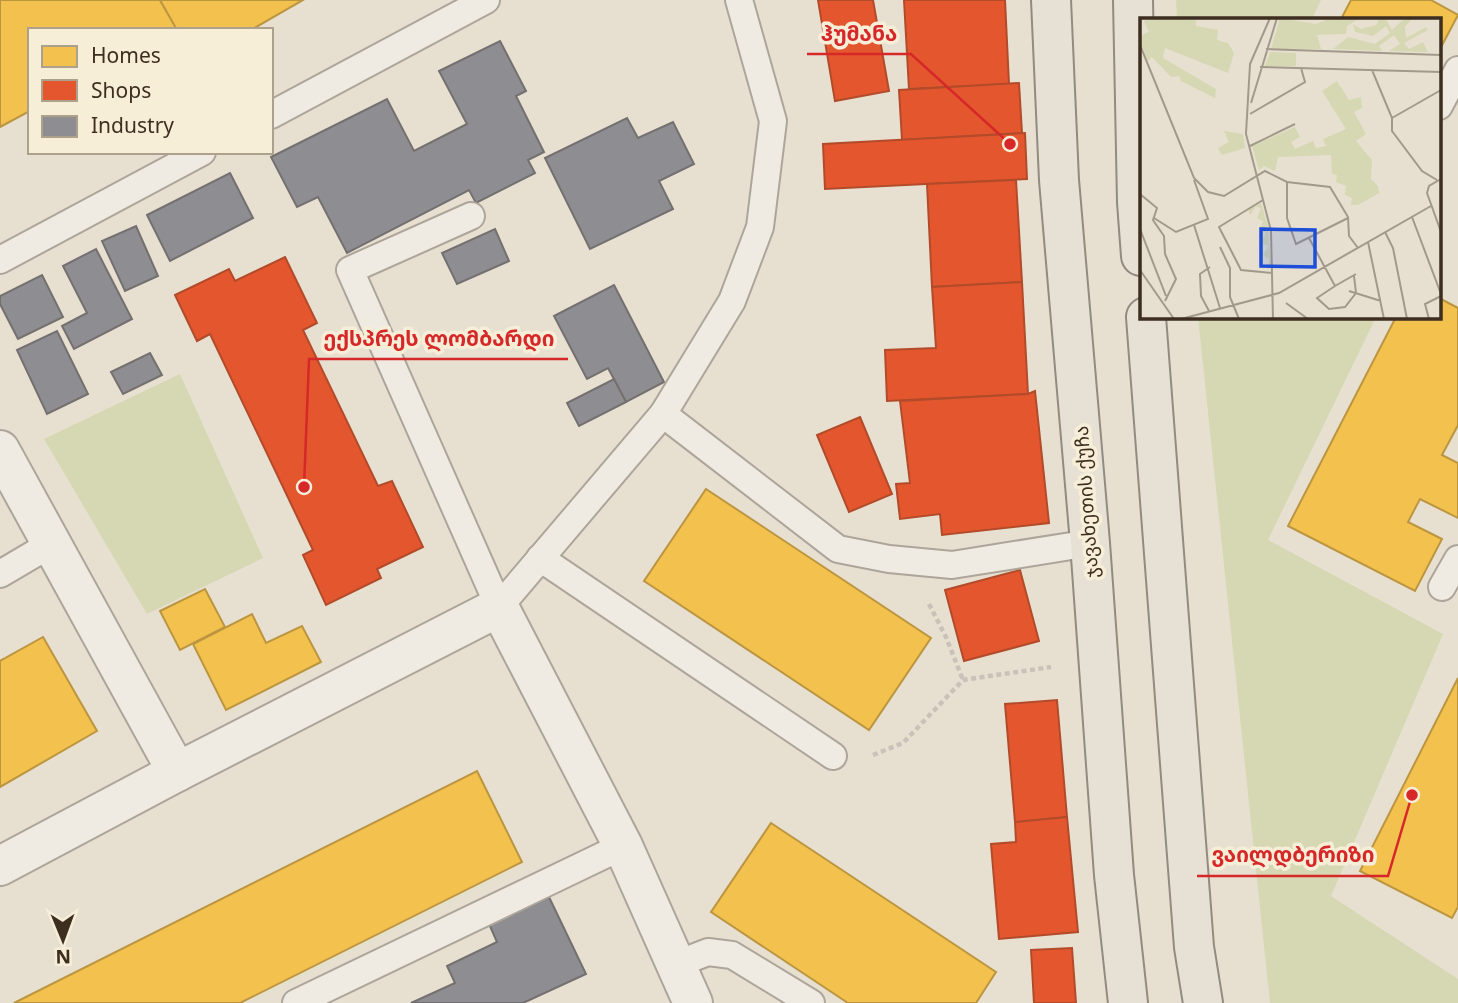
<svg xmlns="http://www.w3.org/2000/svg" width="1458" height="1003" viewBox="0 0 1458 1003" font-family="Georgia,'Noto Sans Georgian',serif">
<rect width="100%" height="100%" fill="#e7e0d1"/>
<g fill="#d6d7b3">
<polygon points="1176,0 1321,0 1312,19 1177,19"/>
<polygon points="1198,317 1376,317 1268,540 1443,634 1331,896 1458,979 1458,1003 1270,1003"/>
<polygon points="180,374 263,558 147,614 44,439"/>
</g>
<g fill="#f2c14e" stroke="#bc9540" stroke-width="2">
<polygon points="0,0 160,0 176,27 172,30 30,30 30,111 0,127"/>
<polygon points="160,0 303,0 251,30 177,30"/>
<polygon points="1351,0 1431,0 1458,15 1439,51 1439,19 1341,19"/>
<polygon points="1439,298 1458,308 1458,425 1442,455 1458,463 1458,518 1420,499 1408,522 1442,539 1415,591 1288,526 1396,317 1439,317"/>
<polygon points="706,489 931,638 869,730 644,581"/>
<polygon points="205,589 225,627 180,650 160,611"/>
<polygon points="252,614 266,643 302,626 321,662 226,710 193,644"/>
<polygon points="43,637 97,731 0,787 0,661"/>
<polygon points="1458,678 1458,907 1452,918 1360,871"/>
<polygon points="477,771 522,862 240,1003 14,1003"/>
<polygon points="771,823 996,972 976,1003 848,1003 711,912"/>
</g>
<g fill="#e4572e" stroke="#b24b2a" stroke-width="2">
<polygon points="818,0 873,0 889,91 835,101"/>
<polygon points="904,0 1005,0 1009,84 909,89"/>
<polygon points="1019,83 1022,133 902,140 899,90"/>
<polygon points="1025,133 1027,179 825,189 823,144"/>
<polygon points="1016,180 1022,282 932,287 927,184"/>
<polygon points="285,257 317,323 303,330 378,486 392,481 423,547 377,569 381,578 326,605 303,555 313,550 210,334 197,341 175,295 229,269 235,281"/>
<polygon points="1022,282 1028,394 887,401 885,350 936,348 932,287"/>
<polygon points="1035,391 1049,523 942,535 940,514 900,519 896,484 910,483 900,401 1028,394"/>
<polygon points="860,417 892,494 849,512 817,435"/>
<polygon points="1020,570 1039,641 964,661 945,590"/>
<polygon points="1057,700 1067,817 1015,822 1005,704"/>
<polygon points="1067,817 1078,932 999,939 991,844 1016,842 1015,822"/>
<polygon points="1072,948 1076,1003 1034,1003 1031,950"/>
</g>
<g fill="#8d8d92" stroke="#757070" stroke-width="2">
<polygon points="500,41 526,91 516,96 544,152 528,160 535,173 476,203 469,190 347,253 318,197 297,207 271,157 387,99 414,151 467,124 439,71"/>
<polygon points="627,118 638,138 673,122 694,164 659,181 673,209 590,249 545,158"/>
<polygon points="230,173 253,218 170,261 147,215"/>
<polygon points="136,226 158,276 125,291 102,241"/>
<polygon points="495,229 509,261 457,284 442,253"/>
<polygon points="96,249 132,319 74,349 62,326 87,313 63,266"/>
<polygon points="42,275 63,317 18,339 0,304 0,296"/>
<polygon points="614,285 664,382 626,402 608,368 587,379 554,316"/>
<polygon points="57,331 88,394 47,414 17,350"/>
<polygon points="150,353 162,375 123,394 111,372"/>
<polygon points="614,379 626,402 579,426 567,403"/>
<polygon points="549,897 586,974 523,1003 411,1003 455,983 447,966 497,942 489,924"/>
</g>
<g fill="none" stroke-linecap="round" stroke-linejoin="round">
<defs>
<g id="service">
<polyline points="1439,106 1458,70"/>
<polyline points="271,115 486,0"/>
<polyline points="471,216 350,270 499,607 663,414 732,301 760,227 773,121 739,0"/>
<polyline points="0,260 202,152"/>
<polyline points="663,414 838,549 889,559 952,565 1090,543"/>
<polyline points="540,558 833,756"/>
<polyline points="0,574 51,544"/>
<polyline points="1442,587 1458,559"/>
<polyline points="677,964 708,952 732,955 811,1003"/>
<polyline points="296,1003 623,846"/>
</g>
<g id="minor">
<polyline points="0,450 177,772"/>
<polyline points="0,866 177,772 499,607 623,846 693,1003"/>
</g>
<g id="primary">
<polyline points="1051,0 1059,180 1090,543 1114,875 1128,1003"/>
<polyline points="1133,0 1137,202 1141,256"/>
<polyline points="1146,317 1194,947 1203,1003"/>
</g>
</defs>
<use href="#service" stroke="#ada599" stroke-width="30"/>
<use href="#minor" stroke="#ada599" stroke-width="42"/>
<use href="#primary" stroke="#928b80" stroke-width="42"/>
<g stroke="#c8c2b9" stroke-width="4.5" stroke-dasharray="5 3.5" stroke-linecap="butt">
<polyline points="929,604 946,637 963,680"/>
<polyline points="873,755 903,743 963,680 1051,667"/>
</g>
<use href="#service" stroke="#efebe3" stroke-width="26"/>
<use href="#minor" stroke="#efebe3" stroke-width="38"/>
<use href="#primary" stroke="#e6e1d4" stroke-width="38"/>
</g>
<g text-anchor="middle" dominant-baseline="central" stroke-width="7" stroke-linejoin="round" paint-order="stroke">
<g font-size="19" fill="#3d2e20" stroke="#f7eed8">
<text transform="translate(1086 502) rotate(-94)">ჯავახეთის ქუჩა</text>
</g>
</g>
<g transform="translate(1140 18)">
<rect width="301" height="301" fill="#e7e0d1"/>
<path d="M 20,0 L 56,2 L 56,8 L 78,12 L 77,22 L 88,25 L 94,35 L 88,55 L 25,30 L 23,40 L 76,71 L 75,80 L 41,63 L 39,58 L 31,59 L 12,39 L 8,43 L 0,23 L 0,18 L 9,14 L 4,3 ZM 140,0 L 176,6 L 191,0 L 220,0 L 207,8 L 206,16 L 177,17 L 181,31 L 131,31 ZM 240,0 L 245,0 L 252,12 L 265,0 L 272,1 L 265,9 L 266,20 L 286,9 L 288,12 L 264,25 L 269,31 L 283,24 L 288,34 L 249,33 L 260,26 L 254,17 L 239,28 L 242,33 L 193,31 L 208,19 L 235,26 L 250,15 L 246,8 L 233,18 L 215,14 L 213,6 L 221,11 L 236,7 ZM 130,34 L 156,35 L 156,48 L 125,48 ZM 197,63 L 209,82 L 221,79 L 222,90 L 214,94 L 226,116 L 216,123 L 232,142 L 231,161 L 238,168 L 239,175 L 218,187 L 211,187 L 212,180 L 205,177 L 206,168 L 196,164 L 197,157 L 192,156 L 191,137 L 138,139 L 135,153 L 124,148 L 119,152 L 112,128 L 155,109 L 160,119 L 151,124 L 155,131 L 173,123 L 176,130 L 186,128 L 183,121 L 206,111 L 182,73 ZM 84,113 L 103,116 L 105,130 L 82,137 L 78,130 L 89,124 ZM 121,185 L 128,209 L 131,249 L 127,252 L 129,241 L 123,237 L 128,228 L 121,225 L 126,215 L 120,211 L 123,203 L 117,200 L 121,191 L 116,188 L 110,197 L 108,191 Z" fill="#d6d7b3"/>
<path fill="none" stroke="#a3998a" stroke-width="2" d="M 130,0 L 110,46 L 106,116 L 131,213 L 133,301M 0,27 L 54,160 L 68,174 L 84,178 L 125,153 L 147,164 L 190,169 L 208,199 L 209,218 L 218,230M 126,31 L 301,37M 120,49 L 301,54M 232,52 L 252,100 L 252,113 L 282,153 L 297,162M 111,85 L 137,0M 110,96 L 165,64 L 161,50M 252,100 L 301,72M 110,128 L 155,106M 301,161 L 289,168 L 287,175 L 301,214M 147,164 L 147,200 L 156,226 L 208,200M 0,176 L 17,190 L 13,202 L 24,218 L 25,236 L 36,261 L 25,283M 123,182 L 79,209 L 101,252 L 132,255M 272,199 L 301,276M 14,200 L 36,214 L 68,201 L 54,162M 54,207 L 80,290M 0,211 L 26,278M 245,214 L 253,230 L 267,301M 169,220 L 195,268M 228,224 L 244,301M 80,229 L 90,250 L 90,279 L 99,301M 0,252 L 34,301M 214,258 L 216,275 L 205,289 L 189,291 L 177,280 L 195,268 L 216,256M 209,273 L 241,283M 146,285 L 168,301M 69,293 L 61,278 L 60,256 L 70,249M 41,301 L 139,275 L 291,188M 289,301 L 285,286 L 301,278"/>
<path fill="#1d4ed8" fill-opacity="0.15" stroke="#1d4ed8" stroke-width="3.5" d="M 121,211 L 175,212 L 175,249 L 121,248 Z"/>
<rect width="301" height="301" fill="none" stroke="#3d2e20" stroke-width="3.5"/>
</g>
<path fill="none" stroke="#d62828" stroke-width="2.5" d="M1010 144L911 54H807M304 487L309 359H568M1412 795L1388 876H1197"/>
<g fill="#d62828" stroke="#f7eed8" stroke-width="2.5">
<circle cx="1010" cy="144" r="7"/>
<circle cx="304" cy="487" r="7"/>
<circle cx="1412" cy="795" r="7"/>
</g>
<g font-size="21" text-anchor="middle" font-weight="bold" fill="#d62828" stroke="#f7eed8" stroke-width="7" stroke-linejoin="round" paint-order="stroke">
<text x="859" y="41">ჰუმანა</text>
<text x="439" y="346">ექსპრეს ლომბარდი</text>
<text x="1293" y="862">ვაილდბერიზი</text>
</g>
<rect x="28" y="28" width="245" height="126" fill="#f7eed8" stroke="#ada18e" stroke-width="2"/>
<rect x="42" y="46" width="35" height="21" fill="#f2c14e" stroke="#ada18e" stroke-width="2"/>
<text x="91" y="63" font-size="21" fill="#3d2e20">Homes</text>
<rect x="42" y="80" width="35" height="21" fill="#e4572e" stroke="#ada18e" stroke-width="2"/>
<text x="91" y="98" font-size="21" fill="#3d2e20">Shops</text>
<rect x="42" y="116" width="35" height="21" fill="#8d8d92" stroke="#ada18e" stroke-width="2"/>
<text x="91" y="133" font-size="21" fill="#3d2e20">Industry</text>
<g transform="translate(63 940) rotate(179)" stroke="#f7eed8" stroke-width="5" paint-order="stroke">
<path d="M0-5L12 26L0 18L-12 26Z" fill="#3d2e20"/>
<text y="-10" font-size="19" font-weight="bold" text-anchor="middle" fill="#3d2e20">N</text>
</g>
</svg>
